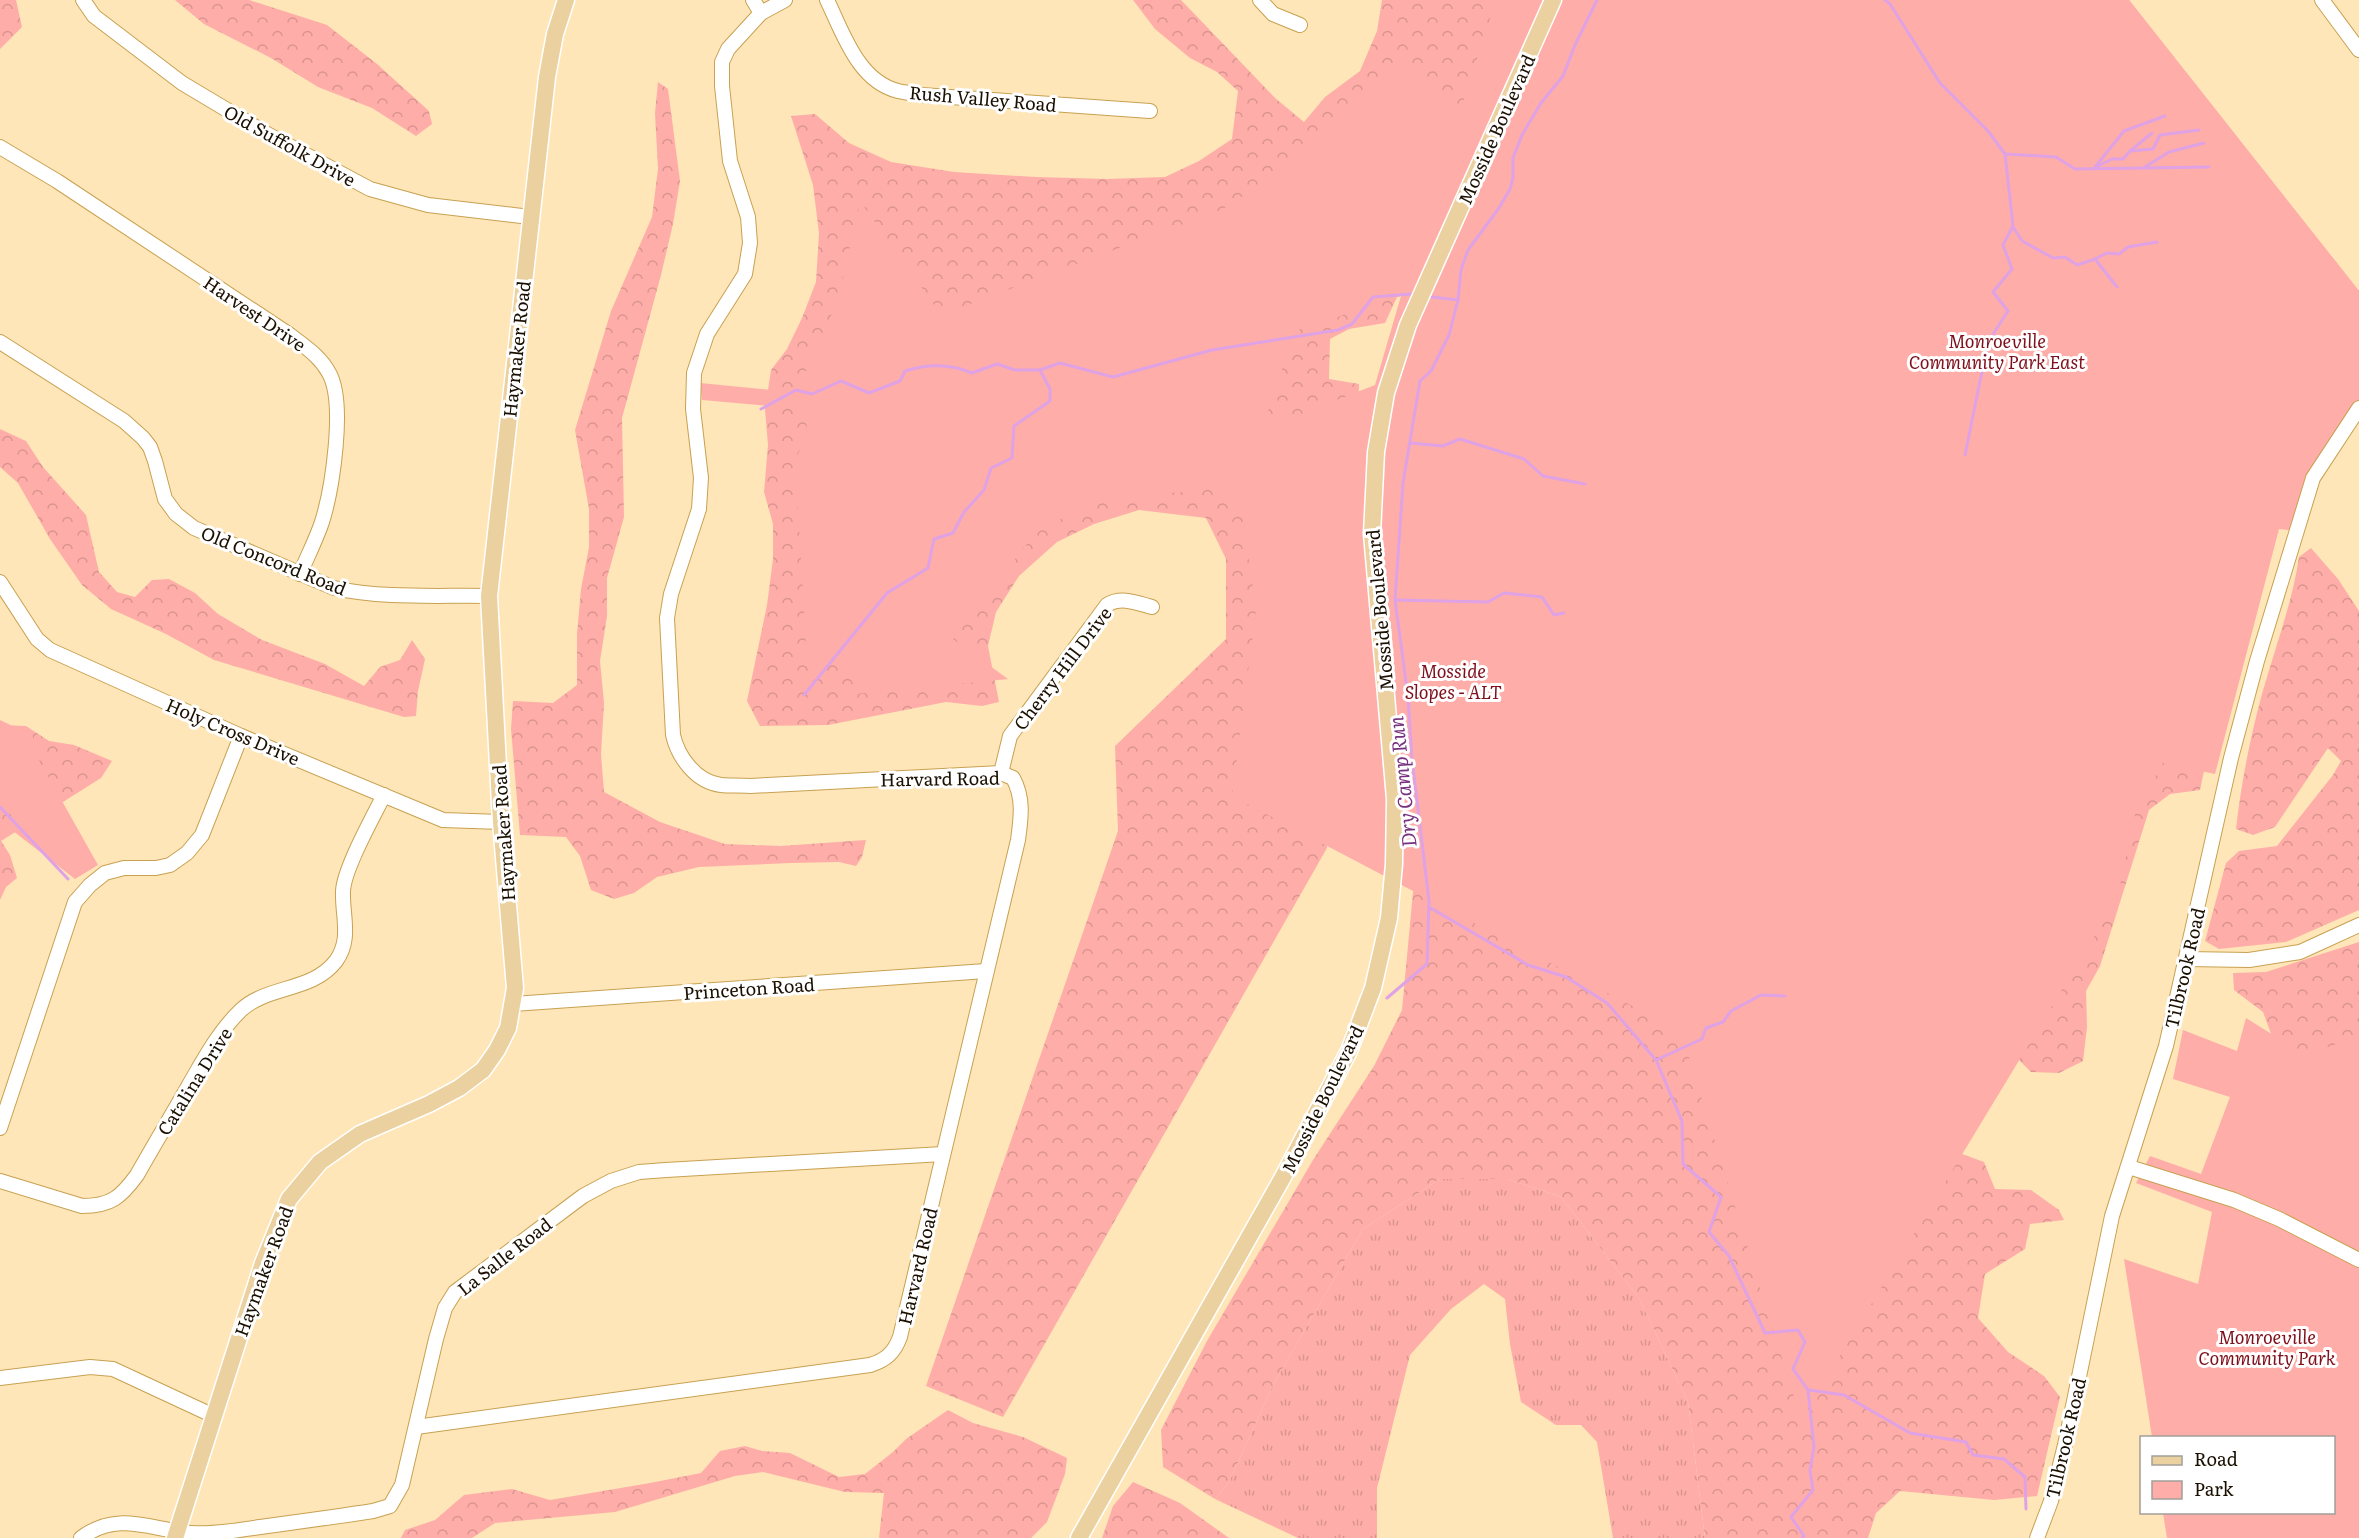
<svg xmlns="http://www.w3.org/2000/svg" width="2359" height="1538" viewBox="0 0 2359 1538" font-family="Literata,serif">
<defs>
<pattern id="grass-tufts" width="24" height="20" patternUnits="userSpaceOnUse" patternTransform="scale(1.5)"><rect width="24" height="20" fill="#ffada8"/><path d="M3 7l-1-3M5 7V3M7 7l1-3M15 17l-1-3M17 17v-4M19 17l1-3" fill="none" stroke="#da948f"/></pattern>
<pattern id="forest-crowns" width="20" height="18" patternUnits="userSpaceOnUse" patternTransform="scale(1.5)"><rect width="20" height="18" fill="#ffada8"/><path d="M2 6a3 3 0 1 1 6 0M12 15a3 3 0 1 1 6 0" fill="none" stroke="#da948f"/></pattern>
</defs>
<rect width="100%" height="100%" fill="#fee6b8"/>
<polygon fill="url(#grass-tufts)" points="1440,1179 1507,1179 1561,1197 1639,1298 1688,1402 1705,1538 1613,1538 1597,1442 1581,1425 1556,1425 1521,1402 1510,1344 1505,1299 1484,1284 1451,1309 1410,1355 1377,1488 1377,1538 1298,1538 1215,1499 1229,1482 1273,1385 1363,1229"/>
<g fill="url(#forest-crowns)">
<polygon points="0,0 16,0 22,27 0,49"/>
<polygon points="175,0 249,0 327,25 377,64 429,111 432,124 416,136 372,108 318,87 271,58 204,24"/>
<polygon points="1133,0 1181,0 1275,98 1304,122 1325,97 1360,71 1377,31 1382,0 1534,0 1385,323 1349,329 1330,339 1329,379 1359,384 1358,427 1327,848 1003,1417 926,1386 1118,831 1115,746 1226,639 1226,559 1206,518 1139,510 1094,524 1057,542 1019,576 996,612 988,646 999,702 982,706 946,702 828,725 760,726 747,701 767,605 773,559 773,524 764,492 768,445 765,410 771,370 787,349 802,318 816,282 819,233 813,185 791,116 815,114 849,143 891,162 954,172 1036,177 1107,179 1165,177 1199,161 1232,139 1238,91 1217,72 1190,58 1155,29"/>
<polygon points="2129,0 2359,291 2131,763 2215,719 2200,790 2170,794 2149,810 2100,966 2086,991 2087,1027 2083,1061 2059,1073 2031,1072 2000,1041 1940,1146 1984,1162 1995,1189 2031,1190 2059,1210 2064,1220 2030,1224 2025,1249 1985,1274 1978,1318 2008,1352 2044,1376 2060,1397 2037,1496 1994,1500 1900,1491 1876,1513 1868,1538 1705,1538 1688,1402 1639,1298 1561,1197 1507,1179 1440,1179 1363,1229 1273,1385 1229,1482 1215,1499 1163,1467 1161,1430 1207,1341 1313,1160 1374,1066 1402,1010 1413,892"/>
<polygon points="658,82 668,89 680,181 673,224 661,275 622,418 624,517 607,578 607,616 600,661 604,703 601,754 604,792 660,822 725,844 781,846 866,840 862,857 856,866 839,862 791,863 699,867 657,877 634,893 614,899 591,890 580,856 566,837 520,835 511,729 513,701 553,703 577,685 577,634 581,589 589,547 589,509 575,430 611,311 652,217 658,169 655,113"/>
<polygon points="0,429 26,441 43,467 86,515 99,572 117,592 135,597 152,580 169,579 195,593 218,614 262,640 325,664 364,686 380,667 400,660 412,640 425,659 418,691 416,716 404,717 214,660 166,634 111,609 82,585 50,539 18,483 0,467"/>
<path d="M 2311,548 L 2338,579 L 2359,611 L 2359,910 L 2286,942 L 2219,949 L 2205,941 L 2226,863 L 2239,851 L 2277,846 L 2333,775 L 2341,761 L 2328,748 L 2275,827 L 2253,835 L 2236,829 C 2241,784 2250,738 2262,694 C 2275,648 2292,604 2299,557 Z"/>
<polygon points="0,725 26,726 49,741 74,745 112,761 101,778 1,841 10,855 17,878 6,887 0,900"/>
<polygon points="2359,942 2359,1054 2280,1058 2263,1012 2234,990 2233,973 2266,972"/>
<polygon points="948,1410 973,1423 1023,1437 1067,1458 1065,1474 1047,1522 1031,1538 879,1538 884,1493 845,1492 763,1472 735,1476 615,1512 495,1523 472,1538 401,1538 405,1530 435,1520 464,1495 512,1489 550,1500 650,1483 701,1473 720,1451 745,1446 762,1451 790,1453 839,1477 865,1474 893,1452 906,1439"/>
<polygon points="1133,1482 1180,1503 1229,1538 1102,1538 1113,1506"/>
</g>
<g fill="#ffada8" fill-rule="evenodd">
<path d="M 1496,0 L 2129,0 L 2359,291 L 2359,408 L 2313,478 L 2297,531 L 2279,529 L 2215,774 L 2163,763 L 2135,814 L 2117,899 L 1801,1420 L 1680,1028 L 1640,1010 L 1232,796 L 1256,610 L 1241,503 L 1219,488 L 1100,500 L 1037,531 L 953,639 L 1008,679 L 856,694 L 846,658 L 807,660 L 795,462 L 807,430 L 805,409 L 702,400 L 700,383 L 802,393 L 803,378 L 838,300 L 860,201 L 941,315 L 1223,209 L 1304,156 L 1405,64 L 1458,118 ZM 1401,296 L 1375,385 L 1262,429 L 1295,331 Z"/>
<polygon points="0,720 33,736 31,746 98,865 75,879 8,827 12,813 0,809"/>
<polygon points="2246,1018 2305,1055 2359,1036 2359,1538 2167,1538 2163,1513 2334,1512 2334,1438 2152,1437 2124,1259 2198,1284 2212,1212 2136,1183 2150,1156 2201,1174 2230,1097 2173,1079 2183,1030 2237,1051"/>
</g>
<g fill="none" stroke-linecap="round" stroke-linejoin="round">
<g stroke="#dea2e5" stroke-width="3">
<polyline points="1885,0 1890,4 1940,83 1988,131 2005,154 2013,226 2003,245 2012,269 1993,292 2008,311 1988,342 1965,455"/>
<polyline points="2130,151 2152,133"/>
<polyline points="2005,154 2056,157 2075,169 2209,167"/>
<polyline points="2095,167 2124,131 2165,116"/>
<polyline points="2096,167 2112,159 2123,159 2130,151 2153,149 2160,135 2199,130"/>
<polyline points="2145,167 2169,152 2204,143"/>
<polyline points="2013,227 2022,241 2053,258 2065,257 2077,265 2095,259 2117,287"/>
<polyline points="2095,259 2107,253 2119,254 2128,247 2157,242"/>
<polyline points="1432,297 1458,300"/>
<path d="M 761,409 L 796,390 L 812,394 L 841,381 L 869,393 L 900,381 L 905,371 C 927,364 951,364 972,373 L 997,364 L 1015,370 L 1040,370 L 1060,363 L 1113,377 L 1212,350 L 1338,330 L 1352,324 L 1373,297 L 1411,294"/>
<polyline points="1410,443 1443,446 1460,439 1524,459 1543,476 1585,484"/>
<polyline points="1396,600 1488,602 1504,593 1542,597 1554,615 1564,613"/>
<polyline points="804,695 887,593 928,568 934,539 953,533 964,512 984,490 991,468 1012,458 1014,426 1050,401 1050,389 1040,370"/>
<polyline points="0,807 68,879"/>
<polyline points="1429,907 1528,965 1566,977 1607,1003 1656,1060 1682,1121 1683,1164 1721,1197 1709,1232 1729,1256 1765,1333 1798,1330 1805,1342 1793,1369 1808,1390 1814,1447 1810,1470 1813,1490 1791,1517 1804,1536 1802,1538"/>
<polyline points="1387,998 1427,964 1429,901 1412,759 1408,697 1395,600 1403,483 1420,381 1431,371 1449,335 1458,300 1461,270 1468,250 1499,208 1510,189 1513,178 1513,158 1522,135 1541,103 1563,76 1575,45 1597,0"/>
<polyline points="1656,1060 1702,1039 1706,1028 1723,1022 1731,1011 1761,995 1785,996"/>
<polyline points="1809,1390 1844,1395 1910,1433 1966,1442 1973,1455 2004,1459 2025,1477 2026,1509"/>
</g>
<defs>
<g id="minor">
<polyline points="83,0 94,16 182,83 269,135 370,189 428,205 530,217"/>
<polyline points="753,0 761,13"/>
<path d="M 827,0 C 843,33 858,81 898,91 C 906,93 914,93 922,95 L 1150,111"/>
<polyline points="1260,0 1273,14 1300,25"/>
<polyline points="2322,0 2359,50"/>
<path d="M 0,147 L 57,181 L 290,335 C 305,347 320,356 329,373 C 346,403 332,490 322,522 C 316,540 307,557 300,574"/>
<path d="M 0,342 L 124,421 L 143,438 L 150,447 L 155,461 L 165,499 L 176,514 L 194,528 L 334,588 C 384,599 438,595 489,596"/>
<polyline points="0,582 37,639 50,650 241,736 443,820 501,822"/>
<path d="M 1001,773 L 1010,736 L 1107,605 C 1121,596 1137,603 1152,607"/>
<polyline points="2186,959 2249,960 2300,952 2359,925"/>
<polyline points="513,1004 986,971"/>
<polyline points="0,1128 75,902 90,885 105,873 124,868 156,868 170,865 187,853 202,835 241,736"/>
<polyline points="2129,1167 2234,1200 2279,1219 2359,1260"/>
<path d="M 0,1181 L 82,1206 C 111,1206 121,1197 137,1175 C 154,1145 172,1115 189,1085 C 204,1059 219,1031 241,1010 C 268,985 312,992 336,961 C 352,939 342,916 343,891 C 344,869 373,817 384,795"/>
<polyline points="0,1378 90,1367 113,1369 214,1416"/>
<path d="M 416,1427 L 870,1365 C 886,1360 894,1353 900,1337 L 1018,840 C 1021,818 1024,798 1013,778 L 1001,773 L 750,786 C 740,785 730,786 721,785 C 696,782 678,757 673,735 L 667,618 L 671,594 L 699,509 L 701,478 L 693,409 L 694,373 L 707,334 L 745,274 L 750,243 L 748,217 L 730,161 L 722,86 L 722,62 L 728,49 L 761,13 L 785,0"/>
<path d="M 81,1538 C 118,1510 151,1530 191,1533 C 213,1535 238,1530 260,1527 C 297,1522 335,1517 373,1511 L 390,1506 L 402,1485 L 436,1339 L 445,1308 L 455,1292 L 583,1196 L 611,1181 L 639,1172 L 666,1170 L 943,1154"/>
<polyline points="2037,1538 2051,1501 2065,1445 2112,1216 2166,1046 2231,758 2257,661 2313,478 2359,408"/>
</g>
<g id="major">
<polyline points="175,1538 263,1263 289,1199 320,1162 360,1134 429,1104 459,1088 483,1070 497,1050 508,1028 515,988 501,822 489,596 547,77 555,34 566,0"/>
<polyline points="1079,1538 1283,1177 1349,1051 1373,988 1389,918 1394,864 1395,799 1372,534 1376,452 1386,393 1408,325 1553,0"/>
</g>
</defs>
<use href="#minor" stroke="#c8a151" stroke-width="16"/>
<use href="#major" stroke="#fff" stroke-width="19"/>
<use href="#minor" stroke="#fff" stroke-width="14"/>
<use href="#major" stroke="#ebd1a0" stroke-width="16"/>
</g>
<g text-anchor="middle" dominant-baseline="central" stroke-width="6" stroke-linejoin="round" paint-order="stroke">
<g font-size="18" fill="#1a0f00" stroke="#fff">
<text transform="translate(983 98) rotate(5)">Rush Valley Road</text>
<text transform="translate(1496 129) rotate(-66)">Mosside Boulevard</text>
<text transform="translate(290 145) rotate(29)">Old Suffolk Drive</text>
<text transform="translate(255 313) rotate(34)">Harvest Drive</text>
<text transform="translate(516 349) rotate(-84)">Haymaker Road</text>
<text transform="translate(274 560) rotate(22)">Old Concord Road</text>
<text transform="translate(1379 610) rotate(-95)">Mosside Boulevard</text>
<text transform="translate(1062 668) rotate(-53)">Cherry Hill Drive</text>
<text transform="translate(233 731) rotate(23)">Holy Cross Drive</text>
<text transform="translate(940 778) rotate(-1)">Harvard Road</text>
<text transform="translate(503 833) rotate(-94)">Haymaker Road</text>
<text transform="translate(2184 968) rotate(-77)">Tilbrook Road</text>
<text transform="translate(749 988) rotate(-4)">Princeton Road</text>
<text transform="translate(194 1081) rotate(-58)">Catalina Drive</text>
<text transform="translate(1322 1099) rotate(-64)">Mosside Boulevard</text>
<text transform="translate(504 1256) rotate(-38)">La Salle Road</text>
<text transform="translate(917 1266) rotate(-77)">Harvard Road</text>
<text transform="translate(263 1271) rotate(-70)">Haymaker Road</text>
<text transform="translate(2065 1438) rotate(-77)">Tilbrook Road</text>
</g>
<g font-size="18" font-style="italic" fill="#7f0f1b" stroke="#fff">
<text x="1997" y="340">Monroeville<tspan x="1997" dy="21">Community Park East</tspan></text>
<text x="1453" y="670">Mosside<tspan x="1453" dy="21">Slopes - ALT</tspan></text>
<text x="2267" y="1336">Monroeville<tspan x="2267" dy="21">Community Park</tspan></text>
</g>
<g font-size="20" font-style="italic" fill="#773180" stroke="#fff">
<text transform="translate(1401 782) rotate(-96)">Dry Camp Run</text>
</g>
</g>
<rect x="2140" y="1436" width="195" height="78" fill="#ffffff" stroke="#a39f99" stroke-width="1.5"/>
<rect x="2152" y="1456" width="30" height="9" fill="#ebd1a0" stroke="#a39f99" stroke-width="1.5"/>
<text x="2194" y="1466" font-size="18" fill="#1a0f00">Road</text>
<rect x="2152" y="1481" width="30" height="18" fill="#ffada8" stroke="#a39f99" stroke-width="1.5"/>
<text x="2194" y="1496" font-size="18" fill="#1a0f00">Park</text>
</svg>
